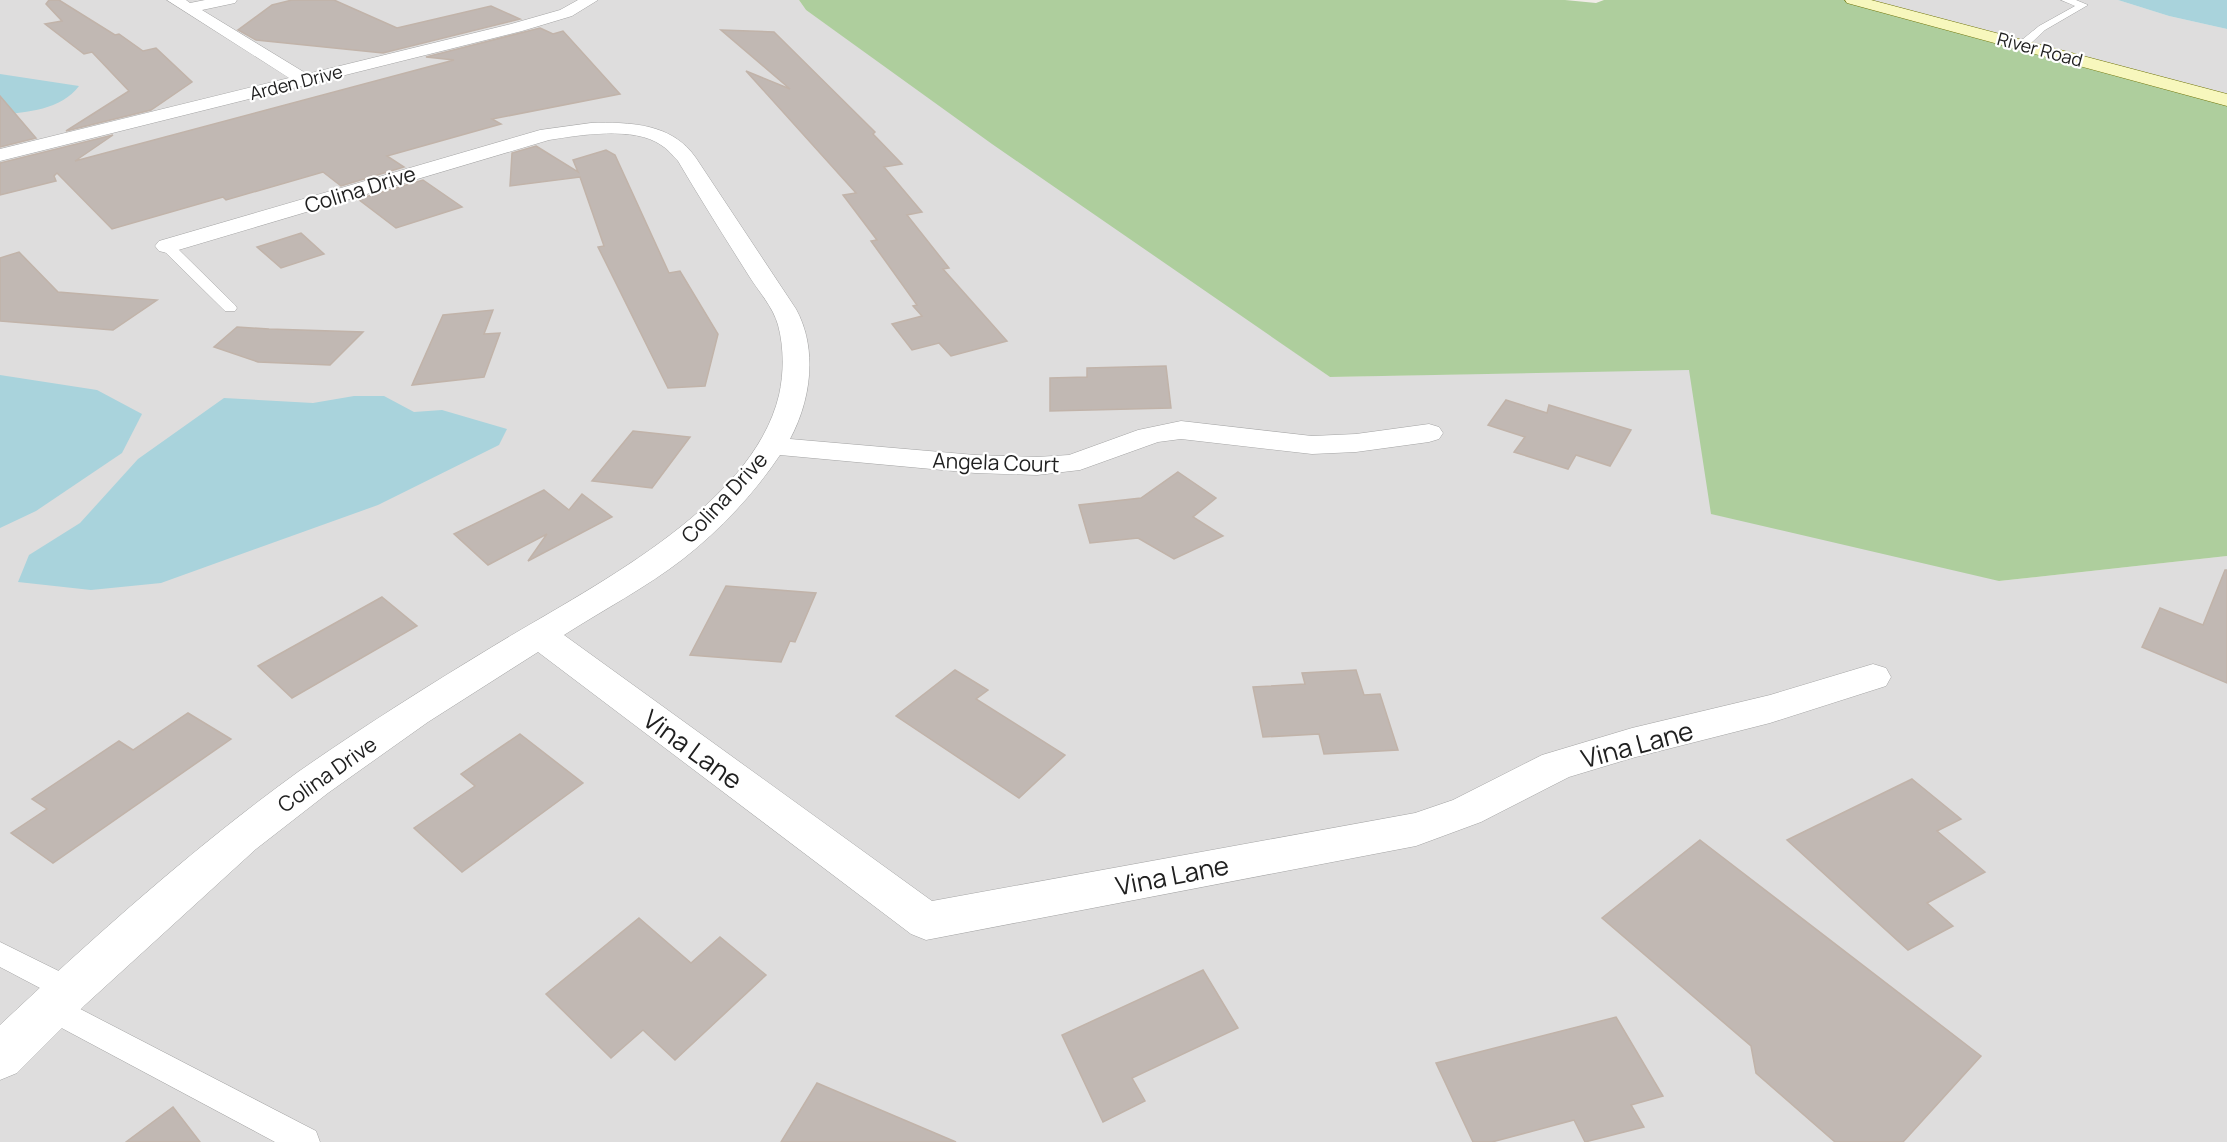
<svg xmlns="http://www.w3.org/2000/svg" width="2227" height="1142" viewBox="0 0 2227 1142" font-family="Manrope,sans-serif">
<rect width="100%" height="100%" fill="#f0ece7"/>
<g fill="#dedddd">
<polygon points="0,0 799,0 806,10 1330,377 1690,369 1999,581 2227,556 2227,1142 0,1142"/>
<polygon points="1853,0 2118,0 2169,16 2227,29 2227,100"/>
</g>
<polygon fill="#aece9d" points="799,0 1565,0 1596,3 1604,0 1853,0 2227,100 2227,556 1999,581 1711,514 1689,370 1330,377 992,144 806,10"/>
<g fill="#a9d3dc">
<polygon points="2118,0 2227,0 2227,29 2169,16"/>
<path d="M 0,74 L 79,86 C 61,110 27,112 0,115 Z"/>
<polygon points="0,375 97,390 142,414 122,453 36,511 0,528"/>
<polygon points="354,396 384,396 414,412 442,410 507,429 499,445 378,505 161,583 91,590 18,582 29,555 80,523 138,459 224,398 313,403"/>
</g>
<g fill="#c1b8b3" stroke="#c1b3a9" stroke-width="1.5">
<polygon points="49,0 59,0 115,35 119,34 143,51 156,48 192,82 151,110 66,131 129,91 92,52 84,54 45,24 62,21 46,4"/>
<polygon points="292,0 334,0 397,28 491,6 520,19 383,53 256,40 238,30 272,5"/>
<polygon points="540,28 553,34 563,31 620,94 492,119 501,124 387,156 404,167 341,186 323,172 226,200 223,197 112,229 57,173 54,176 56,181 0,195 0,163 113,135 75,161 454,60 426,57"/>
<polygon points="721,30 774,32 875,132 873,134 902,164 884,167 922,212 907,215 949,268 943,269 1007,341 951,356 939,343 912,350 892,324 922,316 913,306 917,305 871,241 877,240 843,195 856,193 746,71 790,89"/>
<polygon points="0,96 36,138 0,147"/>
<polygon points="536,146 578,172 573,160 606,150 615,155 669,273 680,271 718,334 705,386 668,388 598,247 604,246 580,177 510,186 512,153"/>
<polygon points="423,180 462,207 396,228 358,199"/>
<polygon points="301,233 324,254 281,268 257,247"/>
<polygon points="19,252 58,292 157,300 113,330 0,321 0,258"/>
<polygon points="493,310 484,334 500,333 484,377 412,385 443,315"/>
<polygon points="237,327 269,329 363,332 330,365 258,362 214,347"/>
<polygon points="1166,366 1171,408 1050,411 1050,378 1087,377 1087,368"/>
<polygon points="1506,400 1547,413 1549,405 1631,430 1610,466 1576,455 1568,469 1514,452 1525,437 1488,425"/>
<polygon points="633,431 690,437 652,488 592,481"/>
<polygon points="1178,472 1216,498 1193,517 1223,536 1174,559 1138,538 1090,543 1079,505 1141,498"/>
<polygon points="544,490 569,510 582,494 612,517 528,561 547,534 488,565 454,534"/>
<polygon points="2225,570 2227,570 2227,683 2142,647 2160,608 2203,625"/>
<polygon points="726,586 816,593 795,642 790,641 781,662 690,655"/>
<polygon points="382,597 417,626 292,698 258,666"/>
<polygon points="955,670 988,690 976,699 1065,755 1019,798 896,716"/>
<polygon points="1356,670 1364,695 1380,694 1398,750 1324,754 1319,734 1263,737 1253,687 1305,684 1302,673"/>
<polygon points="188,713 231,739 53,863 11,833 47,809 32,799 119,741 133,750"/>
<polygon points="520,734 583,783 462,872 414,828 475,786 461,774"/>
<polygon points="1912,779 1961,819 1937,831 1985,872 1927,903 1953,926 1908,950 1787,840"/>
<polygon points="1700,840 1981,1056 1903,1142 1835,1142 1756,1073 1751,1046 1602,918"/>
<polygon points="639,918 691,963 720,937 766,975 675,1060 643,1030 611,1058 546,994"/>
<polygon points="1203,970 1238,1028 1132,1078 1145,1101 1103,1122 1062,1035"/>
<polygon points="1616,1017 1663,1096 1631,1105 1644,1127 1585,1142 1574,1120 1492,1142 1473,1142 1436,1063"/>
<polygon points="817,1083 956,1142 781,1142"/>
<polygon points="173,1107 200,1142 126,1142"/>
</g>
<g fill="none" stroke-linecap="round" stroke-linejoin="round">
<defs>
<g id="service">
<polygon points="2061,0 2076,0 2088,5 2045,30 2030,44 2014,45 2014,41 2023,39 2039,26 2075,6"/>
<polygon points="167,242 172,243 235,305 237,308 235,311 225,311 162,249 160,246"/>
<polygon points="0,942 79,981 83,990 79,999 69,1002 61,999 316,1131 320,1142 275,1142 41,1017 37,1008 41,999 51,995 59,998 0,967"/>
</g>
<g id="minor">
<polygon points="167,0 186,0 190,3 205,0 237,0 235,3 202,10 307,74 511,24 560,10 578,0 598,0 572,16 522,31 0,161 0,149 289,78"/>
<path d="M 591,123 C 630,122 672,123 696,158 L 796,309 C 818,349 811,400 790,439 L 975,455 L 1037,457 L 1069,455 L 1138,430 L 1181,421 L 1312,436 L 1356,434 L 1429,424 L 1439,427 L 1443,433 L 1439,439 L 1429,442 L 1356,452 L 1312,454 L 1181,439 L 1158,442 L 1080,470 L 1037,475 L 975,473 L 780,455 C 754,494 720,530 683,559 C 647,587 603,610 564,635 L 932,901 L 1415,813 L 1453,800 L 1542,755 L 1632,728 L 1770,695 L 1873,664 L 1886,668 L 1891,677 L 1886,686 L 1770,723 L 1632,758 L 1569,777 L 1481,822 L 1416,846 L 926,940 L 911,934 L 538,652 L 428,722 L 328,793 L 256,849 L 85,1005 L 17,1073 L 0,1080 L 0,1025 C 95,936 193,848 298,772 C 361,728 426,687 492,647 C 585,590 752,509 779,395 C 784,373 784,347 778,325 C 773,307 759,292 749,276 C 725,238 701,200 678,161 C 673,156 668,149 661,145 C 634,126 580,135 549,140 L 175,251 L 167,253 L 159,251 L 155,246 L 159,241 L 540,130 Z"/>
</g>
<polygon id="secondary" points="1845,0 1871,0 2227,94 2227,106 1847,3"/>
</defs>
<use href="#service" stroke="#a4a4a4" stroke-width="1"/>
<use href="#minor" stroke="#a4a4a4" stroke-width="1"/>
<use href="#secondary" stroke="#6f7409" stroke-width="1"/>
<use href="#service" fill="#fff" fill-rule="evenodd"/>
<use href="#minor" fill="#fff" fill-rule="evenodd"/>
<use href="#secondary" fill="#f7f7bd" fill-rule="evenodd"/>
</g>
<g text-anchor="middle" dominant-baseline="central" stroke-width="4.5" stroke-linejoin="round" paint-order="stroke">
<g font-size="18" fill="#202020" stroke="#fff">
<text transform="translate(2040 49) rotate(15)">River Road</text>
<text transform="translate(296 82) rotate(-14)">Arden Drive</text>
</g>
<g font-size="21" fill="#202020" stroke="#fff">
<text transform="translate(360 189) rotate(-17)">Colina Drive</text>
<text transform="translate(996 462) rotate(2)">Angela Court</text>
<text transform="translate(724 497) rotate(-47)">Colina Drive</text>
<text transform="translate(327 774) rotate(-35)">Colina Drive</text>
</g>
<g font-size="26" fill="#202020" stroke="#fff">
<text transform="translate(1637 744) rotate(-15)">Vina Lane</text>
<text transform="translate(693 749) rotate(36)">Vina Lane</text>
<text transform="translate(1172 875) rotate(-11)">Vina Lane</text>
</g>
</g>
</svg>
